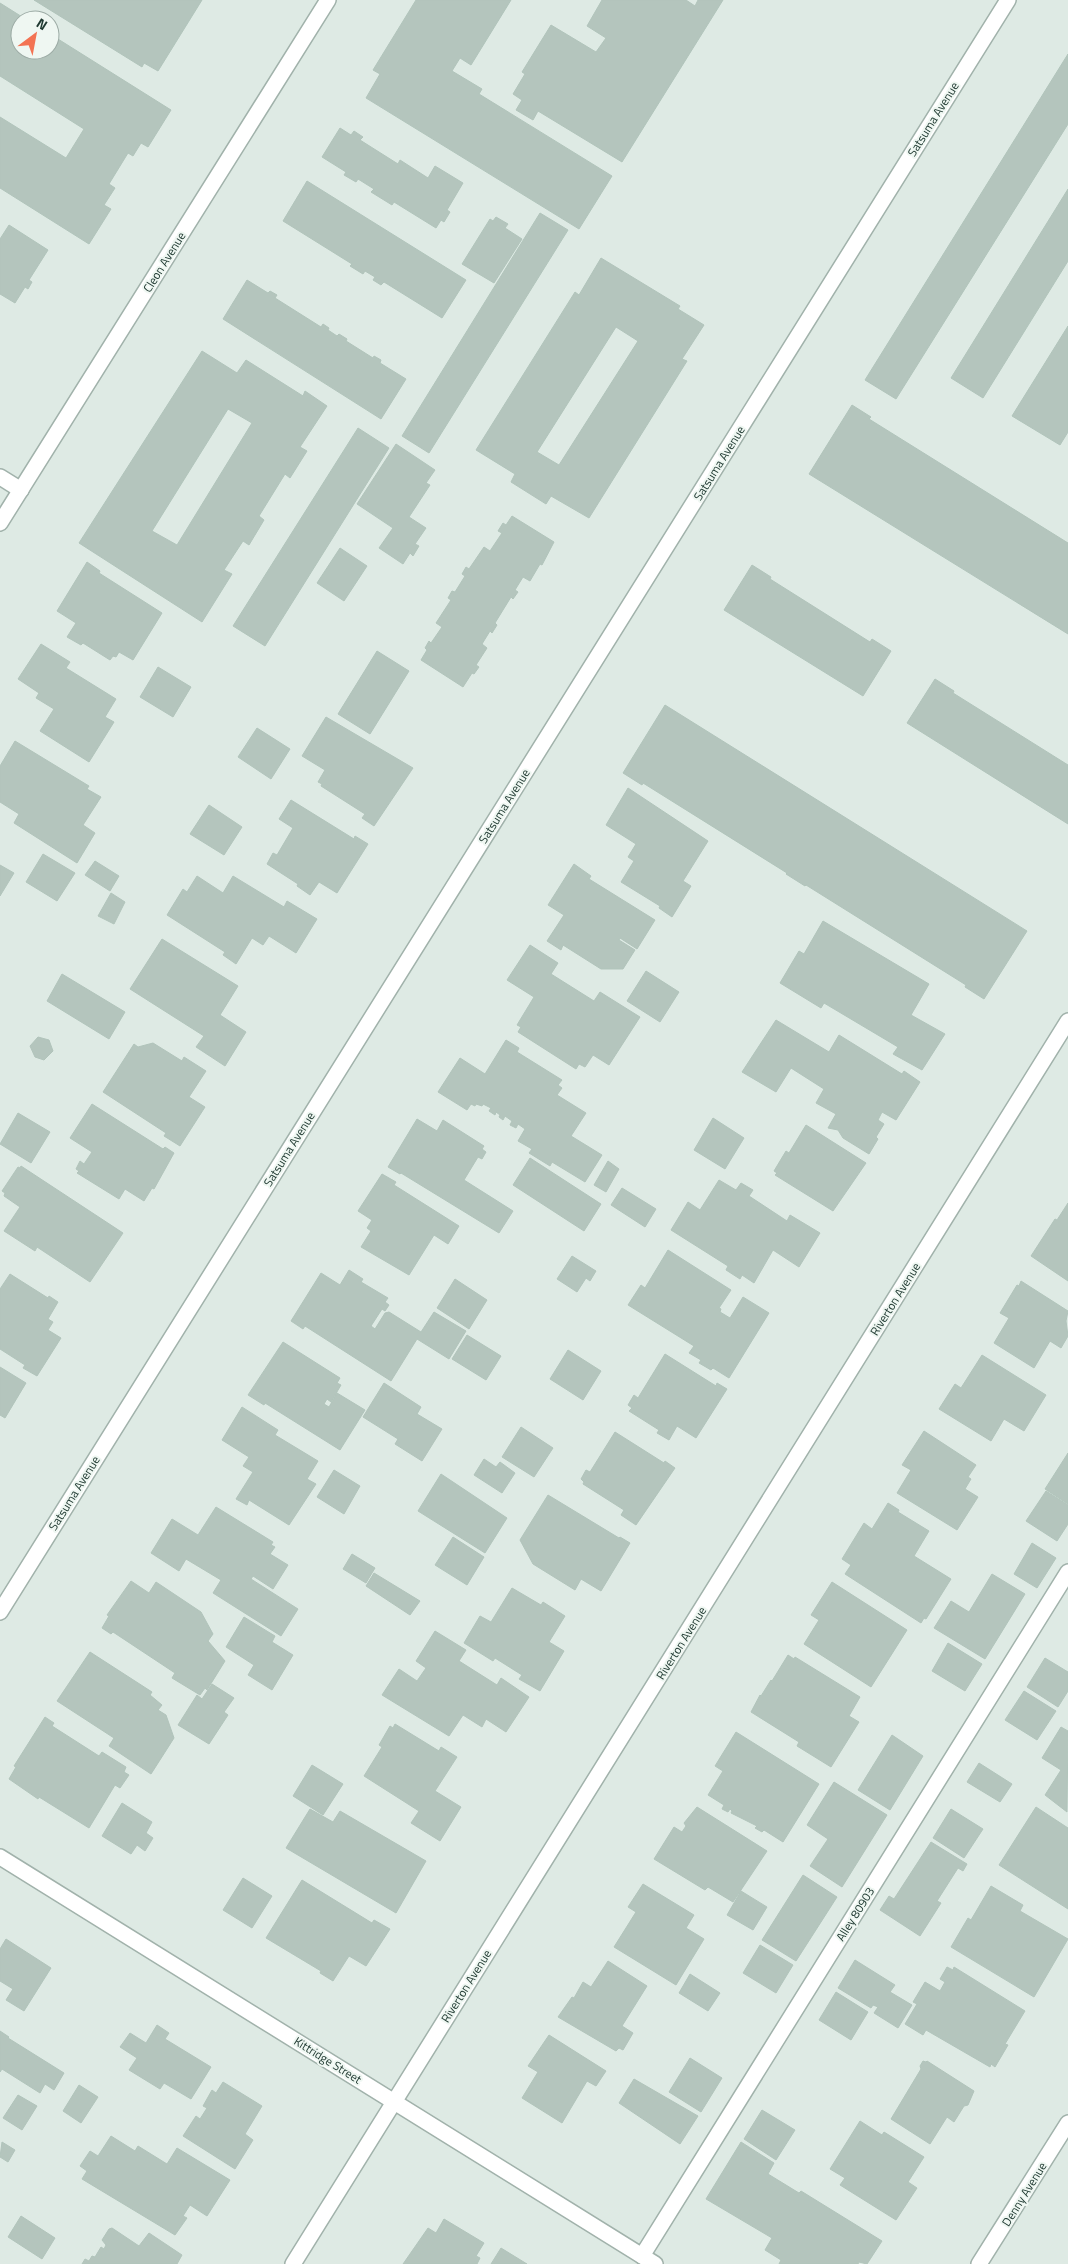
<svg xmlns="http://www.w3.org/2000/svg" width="1068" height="2264" viewBox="0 0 1068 2264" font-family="'Titillium Web',sans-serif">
<rect width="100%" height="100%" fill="#deeae4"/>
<g fill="#b4c5bd" stroke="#b1c4bb" fill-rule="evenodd">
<polygon points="34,0 202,0 158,71 144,63 142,67"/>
<polygon points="416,0 511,0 471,65 460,58 452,71 482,89 479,94 612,176 579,229 366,98 380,74 373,70"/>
<polygon points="602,0 686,0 695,6 698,0 723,0 622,162 538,111 533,120 516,110 522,100 513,94 525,74 522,72 551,25 596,52 606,38 587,26"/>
<polygon points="0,3 27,20 20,20 20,50 50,50 50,34 171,110 148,147 141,143 133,156 128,153 109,184 115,188 104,205 111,209 89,244 0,188 0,117 66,158 84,129 0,76"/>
<polygon points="1068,54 1068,124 896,399 865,380"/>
<polygon points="340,128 351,135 354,131 363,137 360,140 398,164 400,160 428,178 435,166 463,183 447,210 450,212 444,222 441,220 436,228 394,202 392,205 371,192 374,189 358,179 356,182 344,175 346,172 322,157"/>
<polygon points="307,181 466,280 442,318 384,282 381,285 373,280 375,277 365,271 363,274 350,266 352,264 283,221"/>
<polygon points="1068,189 1068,261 983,398 951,378"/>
<polygon points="540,213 568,230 429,453 402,436"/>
<polygon points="496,217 508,224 505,228 522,239 494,283 462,264 490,219 493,221"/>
<polygon points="9,225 48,250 29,280 32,282 28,289 25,287 15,303 0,294 0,239"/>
<path d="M 601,258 L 680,306 L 678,309 L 704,325 L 682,359 L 687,361 L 589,518 L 551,496 L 546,504 L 511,482 L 515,474 L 476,450 L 575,292 L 579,295 ZM 616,327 L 638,341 L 559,465 L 537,452 Z"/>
<polygon points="247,280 268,293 270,291 277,295 275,298 321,327 323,324 329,328 328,330 337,336 339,334 347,339 346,341 373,358 374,356 381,360 380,363 406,379 381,419 223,319"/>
<polygon points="1068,326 1068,432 1060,445 1012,416"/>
<path d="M 202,351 L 237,373 L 246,360 L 303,396 L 305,391 L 327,406 L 300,447 L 307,451 L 290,478 L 285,474 L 259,516 L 264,520 L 249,545 L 243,541 L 224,570 L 232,574 L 202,622 L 79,543 ZM 228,409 L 252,423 L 177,545 L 152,531 Z"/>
<polygon points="852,405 871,417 869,419 1068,543 1068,634 809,474"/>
<polygon points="358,428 389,448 265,646 233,626"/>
<polygon points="396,444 435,470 426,483 430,485 409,517 426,528 415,544 419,546 413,556 410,553 403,564 379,548 393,528 357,504"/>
<polygon points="512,516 554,542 542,565 540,564 530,581 523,577 515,590 518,592 513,599 511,597 495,623 497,625 492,633 490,631 482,644 487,648 476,665 479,667 474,674 472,673 463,687 421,660 427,650 425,648 429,641 431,643 442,627 436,623 451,600 448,598 452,591 455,592 465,576 462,574 466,567 469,569 484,547 490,551 502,533 498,531 503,523 506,525"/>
<polygon points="340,548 367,566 344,601 317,583"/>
<polygon points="87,562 100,571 99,573 162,613 133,660 119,652 116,657 113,656 110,660 83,643 81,645 67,637 76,623 57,611"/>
<polygon points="752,565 771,577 770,579 870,642 872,639 891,651 863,696 724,610"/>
<polygon points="41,644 70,662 66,668 116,699 105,717 114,722 89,762 40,731 54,709 36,698 39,693 18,679"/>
<polygon points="377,651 409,671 370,734 338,714"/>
<polygon points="158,667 191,687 173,717 140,697"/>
<polygon points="935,679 954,691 953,693 1068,765 1068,824 907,723"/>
<polygon points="665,705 1027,931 984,999 965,987 966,985 806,885 805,886 786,874 787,873 643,783 642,785 623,773"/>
<polygon points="326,717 413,768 374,826 362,818 365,814 321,786 322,784 318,782 325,770 302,756"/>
<polygon points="257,728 290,749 271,779 238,757"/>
<polygon points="15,741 89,786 87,789 101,797 83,825 95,833 77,863 14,823 19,814 0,802 0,766"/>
<polygon points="628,788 708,841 683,881 691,886 672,917 659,908 660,906 621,882 634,861 628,857 636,844 606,825"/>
<polygon points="291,800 354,839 355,836 368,844 337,893 319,882 310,895 297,886 298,884 267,864 273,853 277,855 293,828 279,819"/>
<polygon points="209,805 242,827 224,855 190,834"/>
<polygon points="43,854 75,873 57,901 26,882"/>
<polygon points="95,861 119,876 110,891 85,875"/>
<polygon points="574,864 591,876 589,879 655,920 637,949 620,938 619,940 635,950 623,969 601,969 563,945 561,950 547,941 564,915 548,905"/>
<polygon points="0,865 14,873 0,896"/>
<polygon points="197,876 223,893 233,876 284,907 287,901 317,919 296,953 269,936 263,945 252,938 236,964 223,955 225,952 167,915 183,889 187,892"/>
<polygon points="111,893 125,902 114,924 98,916"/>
<polygon points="823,921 929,984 911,1015 945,1034 922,1070 893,1054 898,1047 824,1003 821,1008 780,983 799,951 804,954"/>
<polygon points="162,939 238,986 220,1015 246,1032 225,1066 196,1047 204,1036 130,989"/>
<polygon points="530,945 558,963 551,974 594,1001 600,992 640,1017 609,1065 593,1055 585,1067 579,1064 576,1069 518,1032 521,1027 517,1025 534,997 507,980"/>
<polygon points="646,971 679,992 660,1022 627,1001"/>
<polygon points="62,974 125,1012 109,1039 47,1001"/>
<polygon points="776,1020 829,1052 839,1035 902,1074 904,1071 920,1082 896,1120 882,1112 878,1120 884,1124 876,1137 878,1139 869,1154 843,1138 838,1130 828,1128 836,1114 816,1103 824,1089 791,1068 776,1092 742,1072"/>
<polygon points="38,1037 49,1040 53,1051 44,1060 35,1057 30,1046"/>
<polygon points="506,1040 519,1048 517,1052 562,1080 558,1085 562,1088 557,1095 586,1113 571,1136 602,1155 585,1182 552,1162 550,1166 529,1153 532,1149 518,1141 525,1129 518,1124 516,1128 510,1125 512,1121 505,1116 503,1120 499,1117 500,1115 496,1112 495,1115 489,1111 491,1108 483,1104 482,1106 476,1104 475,1106 471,1104 467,1110 438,1092 460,1058 485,1074"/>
<polygon points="153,1043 182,1061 184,1057 206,1071 189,1097 205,1107 180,1146 164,1136 166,1133 103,1092 134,1044 138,1047"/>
<polygon points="92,1104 163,1149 165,1147 174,1153 154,1189 152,1188 144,1201 125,1189 119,1199 77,1173 79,1171 76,1169 80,1161 84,1164 92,1152 70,1138"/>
<polygon points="18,1113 50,1132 31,1163 0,1144"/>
<polygon points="713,1118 744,1138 725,1169 694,1150"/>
<polygon points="417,1119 437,1131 443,1120 484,1146 482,1149 486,1152 482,1159 478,1157 464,1180 513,1211 499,1233 401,1173 400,1174 388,1167"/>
<polygon points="806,1125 866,1163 833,1211 775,1175 777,1173 774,1171 786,1151 789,1153"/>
<polygon points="530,1158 601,1204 584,1231 513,1185"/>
<polygon points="608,1161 619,1169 606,1192 594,1185"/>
<polygon points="21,1166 123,1233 90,1282 37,1247 35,1251 4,1231 20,1207 4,1196 5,1193 2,1191 18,1167 20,1168"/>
<polygon points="382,1174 396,1182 394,1185 459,1226 448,1244 434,1235 409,1275 361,1247 371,1231 367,1228 372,1220 358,1211"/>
<polygon points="719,1180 736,1190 741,1183 753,1190 749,1196 787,1221 790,1215 820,1233 799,1267 773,1250 754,1283 742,1275 740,1279 726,1270 728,1266 671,1230 688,1202 700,1210"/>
<polygon points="622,1188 656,1209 645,1227 611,1205"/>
<polygon points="1068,1203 1068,1281 1031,1256 1055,1219 1057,1220"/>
<polygon points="668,1250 731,1290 719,1308 721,1309 720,1312 730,1318 743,1297 769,1313 729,1378 713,1368 711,1370 699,1363 701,1360 689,1353 694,1346 628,1305 641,1285 645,1288"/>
<polygon points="572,1256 596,1271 590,1281 586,1278 577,1292 557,1279"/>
<polygon points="349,1270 363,1279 361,1282 388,1298 385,1302 389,1305 385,1311 382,1309 371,1326 375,1329 385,1313 389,1312 421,1332 434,1312 466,1331 449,1359 417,1339 391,1381 305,1326 303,1329 291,1321 321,1273 340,1285"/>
<polygon points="10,1274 48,1298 49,1296 58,1302 48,1319 53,1322 48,1330 61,1338 37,1376 23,1368 25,1365 0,1349 0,1289"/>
<polygon points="455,1279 487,1300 469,1329 437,1308"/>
<polygon points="1021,1281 1068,1311 1066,1321 1068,1336 1061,1348 1050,1341 1034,1368 994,1343 1009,1318 1000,1313 1017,1285 1019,1286"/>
<polygon points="467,1335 501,1356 486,1380 452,1359"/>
<polygon points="283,1342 340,1378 337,1383 341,1385 331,1402 327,1399 324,1404 329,1407 337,1393 365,1410 340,1450 265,1403 264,1405 248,1395"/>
<polygon points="568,1350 601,1371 583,1400 550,1379"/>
<polygon points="665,1354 716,1386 717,1383 727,1389 696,1438 677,1426 669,1440 657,1433 659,1430 629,1411 632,1408 628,1405 634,1395 638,1398"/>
<polygon points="982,1355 1046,1395 1024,1431 1004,1419 991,1441 939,1409 955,1384 961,1388"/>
<polygon points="0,1367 26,1383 5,1418 0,1415"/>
<polygon points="384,1383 421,1407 417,1414 442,1429 422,1461 395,1444 398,1439 363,1417"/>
<polygon points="242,1407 278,1430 275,1435 318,1461 307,1479 316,1484 289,1525 249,1500 247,1505 236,1499 253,1472 243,1466 249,1457 222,1440"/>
<polygon points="521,1427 553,1448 534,1477 502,1457"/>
<polygon points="924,1431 976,1465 968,1477 971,1479 965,1489 978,1497 957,1530 897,1493 911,1470 902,1465"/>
<polygon points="615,1432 664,1463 665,1461 675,1468 636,1525 621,1515 624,1510 583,1484 584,1482 581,1479 586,1470 590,1472"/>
<polygon points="1068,1453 1068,1504 1045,1489"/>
<polygon points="484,1459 496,1467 500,1462 515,1473 502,1493 474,1475"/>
<polygon points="334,1470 360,1486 344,1514 317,1497"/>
<polygon points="441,1474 507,1518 485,1553 418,1511"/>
<polygon points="1046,1491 1068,1505 1068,1524 1057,1541 1026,1521"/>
<polygon points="548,1495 619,1538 620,1537 630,1543 601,1591 581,1579 575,1590 533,1564 520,1540"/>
<polygon points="888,1503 899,1510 898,1512 929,1531 914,1556 951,1579 926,1619 924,1618 921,1623 845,1574 851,1565 842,1559 864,1523 872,1529"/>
<polygon points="216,1507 273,1542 271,1545 275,1547 270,1554 288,1565 273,1589 253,1576 251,1579 298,1609 281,1636 213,1593 221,1580 186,1559 179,1571 151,1553 172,1519 198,1535"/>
<polygon points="453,1537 484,1557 467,1585 435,1565"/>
<polygon points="1032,1543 1056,1558 1037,1588 1014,1574"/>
<polygon points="352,1554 375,1568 366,1583 343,1569"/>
<polygon points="374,1573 420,1601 410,1615 366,1586"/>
<polygon points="992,1574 1025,1594 985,1659 934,1628 951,1601 969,1612"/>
<polygon points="131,1581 149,1593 156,1582 201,1612 213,1634 208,1641 225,1661 207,1690 205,1688 200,1695 172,1678 175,1673 113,1632 111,1634 102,1628 109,1616 107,1615"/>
<polygon points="832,1582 907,1630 871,1687 804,1644 819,1620 811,1615"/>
<polygon points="512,1588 541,1605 543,1602 565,1616 549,1642 564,1651 540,1691 519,1679 522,1675 495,1658 493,1661 464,1643 480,1616 491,1622"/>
<polygon points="244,1617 275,1636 272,1642 293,1655 272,1690 248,1675 254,1665 226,1647"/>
<polygon points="435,1631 466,1650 459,1661 497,1685 501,1678 529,1697 506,1732 486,1719 482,1727 463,1715 449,1736 382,1695 399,1669 417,1681 426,1668 416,1661"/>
<polygon points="948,1643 982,1664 965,1691 932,1671"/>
<polygon points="90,1652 152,1692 150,1695 162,1705 158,1710 166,1715 174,1738 151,1774 109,1746 114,1738 57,1701"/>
<polygon points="788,1655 794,1659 795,1657 860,1697 849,1716 859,1722 831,1767 797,1746 799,1742 751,1712 760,1695 761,1696 771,1680 772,1681"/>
<polygon points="1045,1658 1068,1672 1068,1691 1058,1707 1027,1687"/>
<polygon points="212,1684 234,1698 224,1712 228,1715 209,1744 178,1725 197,1695 202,1699"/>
<polygon points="1024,1691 1056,1711 1037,1740 1005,1720"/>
<polygon points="45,1717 54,1723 52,1726 99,1756 102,1752 126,1767 124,1772 129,1775 120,1788 115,1785 89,1828 39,1797 38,1799 9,1779 16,1767 14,1766"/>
<polygon points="395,1724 439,1751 441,1747 457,1757 435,1791 461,1807 440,1841 411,1823 419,1811 364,1776 382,1747 379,1745 390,1726 393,1728"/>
<polygon points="1061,1727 1068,1731 1067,1812 1045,1795 1061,1770 1042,1758"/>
<polygon points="736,1732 819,1784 783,1842 764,1830 762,1832 755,1828 757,1826 731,1813 732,1811 730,1809 728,1812 722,1809 724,1805 708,1795 723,1771 715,1766"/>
<polygon points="892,1735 923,1756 890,1810 858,1790"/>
<polygon points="979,1763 1012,1784 1000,1802 967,1782"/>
<polygon points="312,1765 343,1784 323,1815 293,1796"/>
<polygon points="834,1782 887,1815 842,1887 810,1866 828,1839 807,1825"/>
<polygon points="122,1803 152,1822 146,1833 153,1838 145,1851 137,1845 131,1854 102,1836"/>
<polygon points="697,1807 767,1851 733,1902 708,1887 705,1890 654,1859 674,1827 682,1832 686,1826 684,1823"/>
<polygon points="1036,1807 1068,1828 1068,1909 999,1865"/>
<polygon points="310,1809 333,1822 340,1811 426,1861 396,1913 286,1848"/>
<polygon points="951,1809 983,1829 964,1858 933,1838"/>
<polygon points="931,1842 967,1864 963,1871 958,1868 937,1901 941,1903 920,1936 880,1910 889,1896 894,1899"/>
<polygon points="803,1875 837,1897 796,1961 762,1940"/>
<polygon points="243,1878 272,1896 252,1928 223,1910"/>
<polygon points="302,1880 372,1923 374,1920 390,1929 366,1966 349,1956 333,1981 320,1973 321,1971 266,1938"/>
<polygon points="643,1884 694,1915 686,1928 704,1939 676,1985 614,1947 636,1912 628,1907"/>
<polygon points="991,1886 1023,1905 1020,1911 1068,1939 1034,1997 951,1947 968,1918 971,1920"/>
<polygon points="741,1891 767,1907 753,1930 727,1915"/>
<polygon points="6,1939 51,1968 24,2011 6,2000 13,1989 0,1981 0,1949"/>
<polygon points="760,1945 793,1965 776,1993 743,1973"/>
<polygon points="855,1960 895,1985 890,1992 912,2005 898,2028 874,2013 878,2007 873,2005 871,2008 838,1988"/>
<polygon points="608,1961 647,1986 622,2026 633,2033 623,2050 619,2048 616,2051 558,2017 572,1997 574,1998 583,1982 591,1987"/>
<polygon points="947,1967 953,1970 954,1967 1025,2011 1005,2044 1008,2045 995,2067 991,2064 990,2067 926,2030 923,2035 905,2024 917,2004 913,2002 925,1982 940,1991 945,1982 940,1979"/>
<polygon points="690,1974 720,1993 708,2011 679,1993"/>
<polygon points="836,1992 868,2012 851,2040 819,2020"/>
<polygon points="157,2025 169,2033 165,2039 211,2067 191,2099 164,2083 160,2089 129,2070 137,2058 120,2047 130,2033 146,2043"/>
<polygon points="0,2031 9,2037 8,2038 64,2073 54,2090 45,2084 40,2093 2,2069 0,2072"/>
<polygon points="549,2035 606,2071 596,2086 587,2081 562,2123 522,2098 538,2072 528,2066"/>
<polygon points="690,2058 722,2078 701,2112 669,2092"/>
<polygon points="923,2061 926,2062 927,2061 974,2091 968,2105 964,2106 954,2122 947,2117 930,2144 891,2119 921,2069 920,2066"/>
<polygon points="634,2079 698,2116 680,2144 619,2103"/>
<polygon points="223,2082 262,2106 245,2134 253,2140 235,2169 183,2136 196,2116 200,2119 207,2108 203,2106 212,2090 216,2093"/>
<polygon points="79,2085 98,2097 81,2123 63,2111"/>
<polygon points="18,2095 37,2106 22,2130 3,2118"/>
<polygon points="762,2110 795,2130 776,2160 744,2139"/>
<polygon points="860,2121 882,2135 884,2132 924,2157 908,2182 917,2188 896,2220 840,2185 845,2178 830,2169"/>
<polygon points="111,2136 135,2151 138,2146 167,2164 177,2148 230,2180 207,2216 190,2205 183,2216 187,2218 175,2235 82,2179 87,2171 80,2166 90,2151 98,2156"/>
<polygon points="2,2142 15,2150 8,2162 0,2157"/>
<polygon points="741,2142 774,2163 768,2174 799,2193 801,2191 882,2241 867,2264 859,2262 858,2264 779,2264 781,2260 765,2250 772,2238 706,2199"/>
<polygon points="21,2216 55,2238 42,2259 8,2237"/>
<polygon points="444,2219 484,2243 476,2256 480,2258 477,2264 403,2264 428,2228 436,2233"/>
<polygon points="112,2228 139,2246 149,2233 182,2255 177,2264 82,2264 85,2259 89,2261 92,2256 95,2257 101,2247 104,2249 106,2245 102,2240 109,2229"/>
<polygon points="501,2248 527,2264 491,2264"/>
</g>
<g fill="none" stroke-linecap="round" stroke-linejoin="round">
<defs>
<polyline id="lane" points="642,2256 1068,1572"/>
<g id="street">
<polyline points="0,477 21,490"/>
<polyline points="0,523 328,0"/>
<polyline points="0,1612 1008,0"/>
<polyline points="0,1857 655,2264"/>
<polyline points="293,2264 1068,1021"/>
<polyline points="979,2264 1068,2123"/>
</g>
</defs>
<use href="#lane" stroke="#a1b2ab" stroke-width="18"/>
<use href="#street" stroke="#a1b2ab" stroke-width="18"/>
<use href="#lane" stroke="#fff" stroke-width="15"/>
<use href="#street" stroke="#fff" stroke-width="15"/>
</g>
<g text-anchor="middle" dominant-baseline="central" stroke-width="4" stroke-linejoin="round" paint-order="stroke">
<g font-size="12" fill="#203a32" stroke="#eff7f2">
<text transform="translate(933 119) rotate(-58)">Satsuma Avenue</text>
<text transform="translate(164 262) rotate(-58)">Cleon Avenue</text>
<text transform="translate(719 463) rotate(-58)">Satsuma Avenue</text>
<text transform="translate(504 806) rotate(-58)">Satsuma Avenue</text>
<text transform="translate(289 1149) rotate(-58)">Satsuma Avenue</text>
<text transform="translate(895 1299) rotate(-58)">Riverton Avenue</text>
<text transform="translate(74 1493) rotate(-58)">Satsuma Avenue</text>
<text transform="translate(681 1643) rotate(-58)">Riverton Avenue</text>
<text transform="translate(855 1914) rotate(-58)">Alley 80903</text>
<text transform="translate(466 1986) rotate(-58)">Riverton Avenue</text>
<text transform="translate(328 2060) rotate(32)">Kittridge Street</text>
<text transform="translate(1024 2194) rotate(-58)">Denny Avenue</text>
</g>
</g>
<g transform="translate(35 35) rotate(32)"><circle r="24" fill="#eff7f2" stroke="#9caba5"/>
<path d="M0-4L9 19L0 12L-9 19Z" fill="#f37353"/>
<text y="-8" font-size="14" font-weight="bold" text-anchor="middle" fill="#203a32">N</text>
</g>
</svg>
